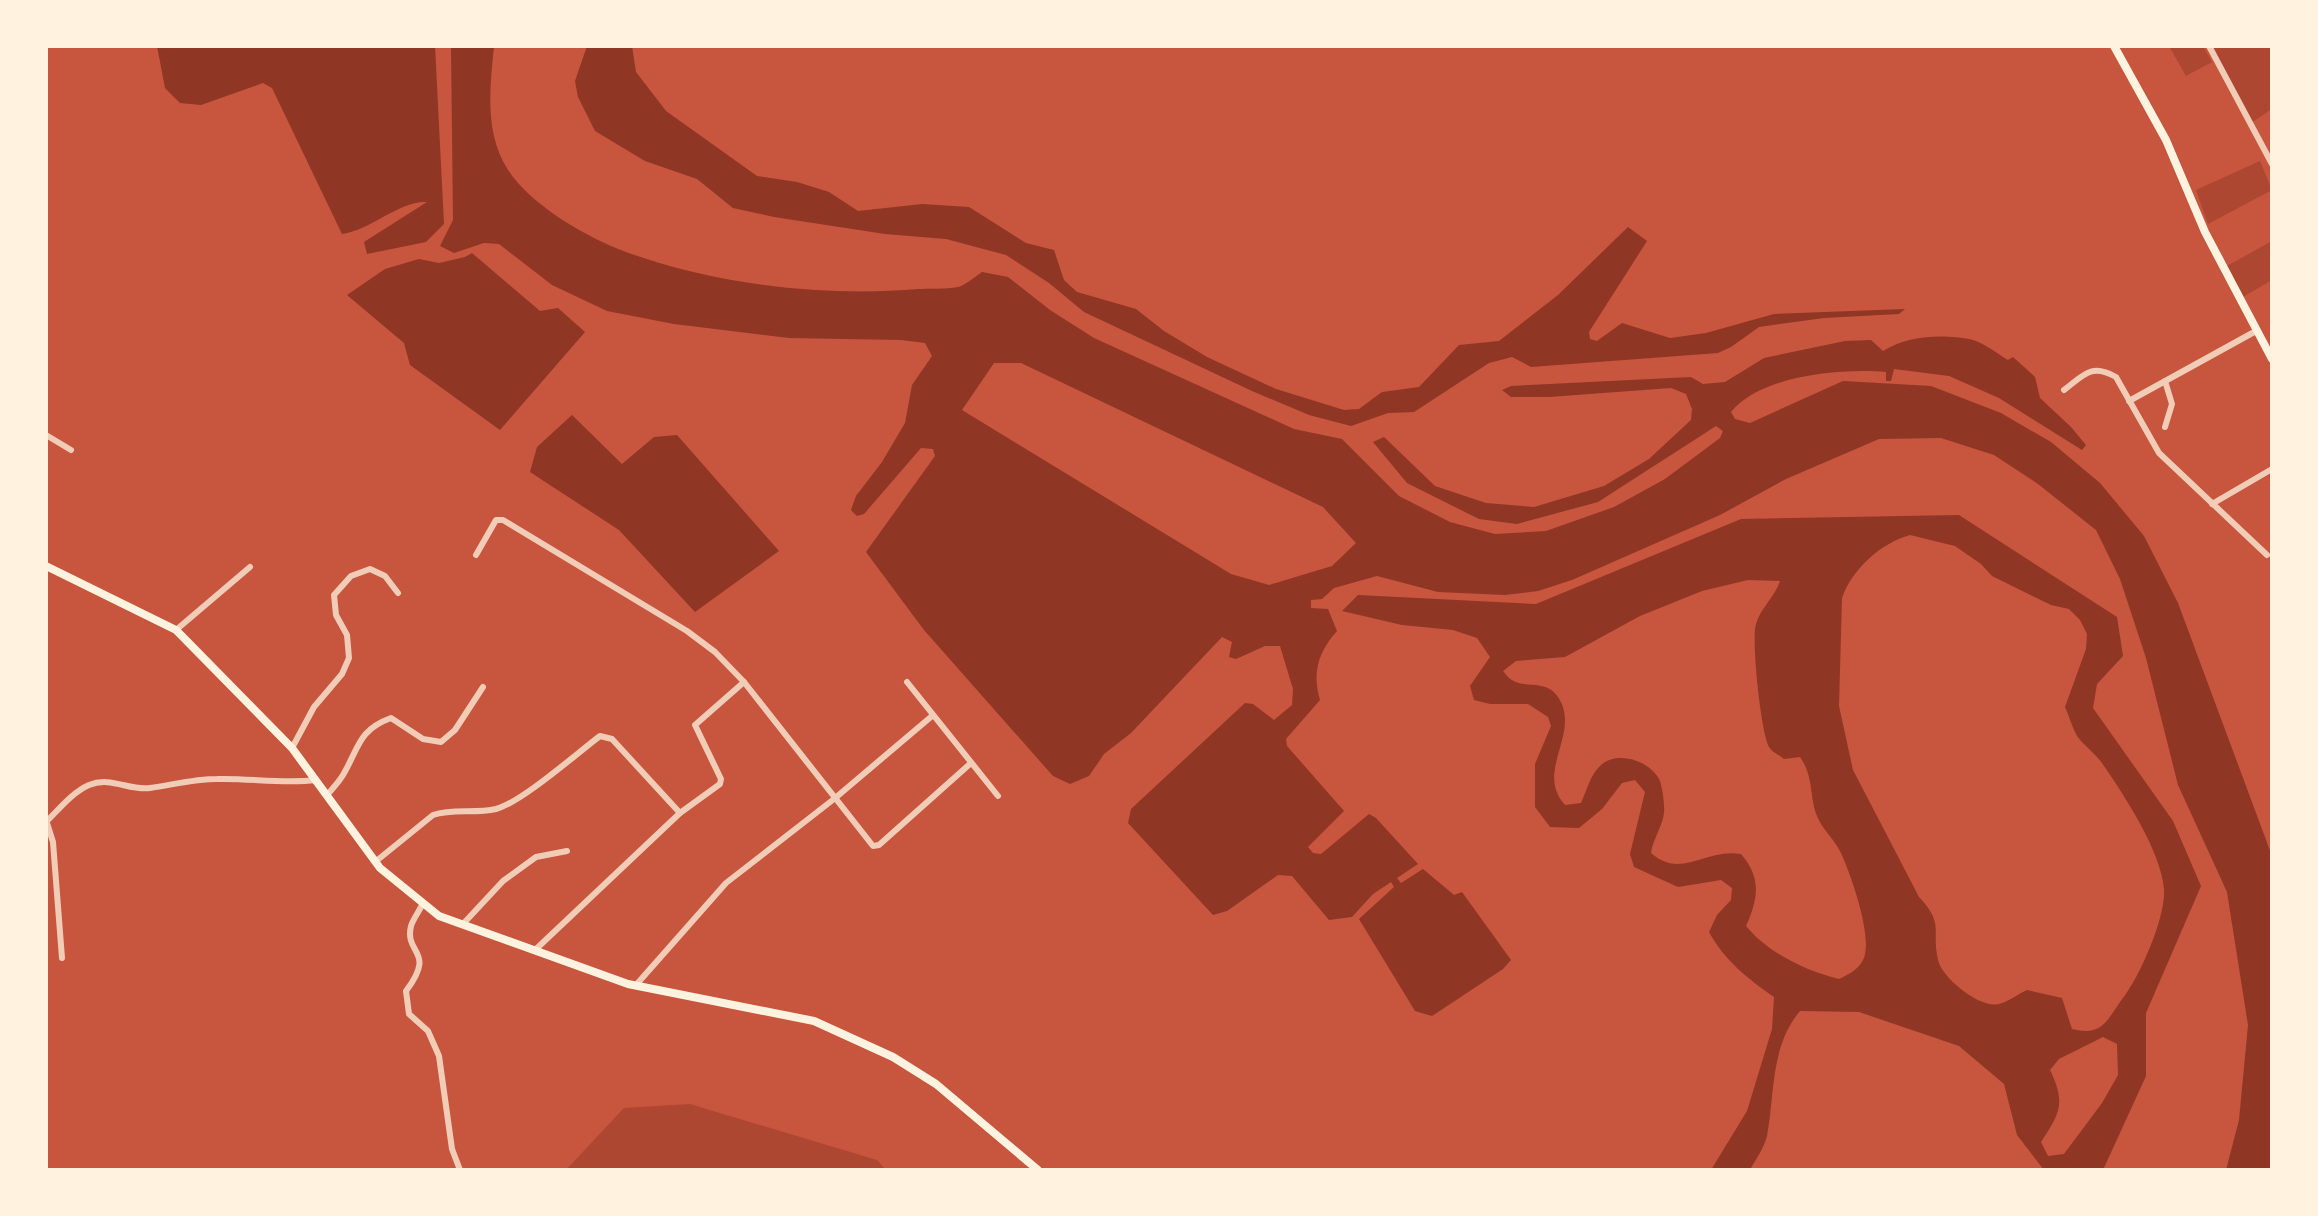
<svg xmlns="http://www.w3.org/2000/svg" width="2318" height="1216" viewBox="0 0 2318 1216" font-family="'DejaVu Sans',sans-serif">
<rect width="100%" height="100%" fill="#c8553d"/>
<g fill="#ae4732">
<polygon points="2169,46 2203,46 2212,62 2186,76"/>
<polygon points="2213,46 2272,46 2272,109 2251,123"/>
<polygon points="2260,161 2272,190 2208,224 2196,190"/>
<polygon points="2272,241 2272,280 2243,297 2227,266"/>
<polygon points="690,1104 877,1160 886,1170 566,1170 624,1108"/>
</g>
<g fill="#8f3625" fill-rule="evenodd">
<path d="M 157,46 L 435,46 L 444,224 L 426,242 L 367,254 L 364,242 L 427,202 C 400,200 371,230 342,234 L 272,88 L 263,83 L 201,105 L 180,103 L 165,88 Z"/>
<path d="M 451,46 L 494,46 C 490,87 484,133 508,170 C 532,206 586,237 626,252 C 717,285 823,297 919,289 C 932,288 950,290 961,286 C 968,283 976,276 982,272 L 1008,277 L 1050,310 L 1094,338 L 1294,429 L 1342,439 L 1399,496 L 1450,522 L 1495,534 L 1546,531 L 1614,507 L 1665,479 L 1720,438 L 1723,431 L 1716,426 L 1598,502 L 1517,524 L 1479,519 L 1407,483 L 1373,442 L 1384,437 L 1435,486 L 1486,503 L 1534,507 L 1604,486 L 1649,459 L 1691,420 L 1692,409 L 1686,394 L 1671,388 L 1549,397 L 1511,397 L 1502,390 L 1511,386 L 1691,377 L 1703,384 L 1725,382 L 1764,358 L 1845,341 L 1871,340 L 1883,351 C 1907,336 1942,334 1969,339 C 1982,341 1996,353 2008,360 L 2013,357 L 2035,377 L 2040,398 L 2071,427 L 2086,445 L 2082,450 L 1999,398 L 1949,376 L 1894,369 L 1891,381 L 1886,381 L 1886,372 C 1842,368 1761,375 1731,412 L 1735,419 L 1750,423 L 1843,381 L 1931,386 L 2001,413 L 2051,442 L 2100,483 L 2144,536 L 2178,603 L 2272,856 L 2272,1170 L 2226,1170 L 2239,1120 L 2248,1025 L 2227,892 L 2178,785 L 2146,658 L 2120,579 L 2096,530 L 2038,484 L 1994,455 L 1941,438 L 1879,439 L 1786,479 L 1720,515 L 1572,580 L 1538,591 L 1505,595 L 1438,592 L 1377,576 L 1334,588 L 1322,599 L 1311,600 L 1311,608 L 1328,609 L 1337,631 C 1318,652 1312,673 1320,700 L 1286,739 L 1287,746 L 1344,811 L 1308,847 L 1313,853 L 1321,854 L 1369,814 L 1376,818 L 1418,864 L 1397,878 L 1401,883 L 1423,869 L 1454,895 L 1462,892 L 1511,960 L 1503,969 L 1432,1016 L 1415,1011 L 1359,919 L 1394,887 L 1391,882 L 1373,894 L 1352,917 L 1329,920 L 1292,876 L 1278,875 L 1227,911 L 1213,915 L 1128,823 L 1131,809 L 1245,703 L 1253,704 L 1274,720 L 1292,705 L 1293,689 L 1280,646 L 1265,646 L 1236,659 L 1229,657 L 1232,642 L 1222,637 L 1131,733 L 1104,754 L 1089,776 L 1070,784 L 1053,776 L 924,630 L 866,552 L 935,456 L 933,449 L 921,448 L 864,514 L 857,516 L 851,510 L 856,496 L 882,462 L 905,423 L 912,385 L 932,356 L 925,343 L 901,340 L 789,338 L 674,324 L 607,311 L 552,285 L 499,244 L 484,243 L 454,253 L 440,246 L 453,220 ZM 994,363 L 1021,363 L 1323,507 L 1356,543 L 1332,566 L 1269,585 L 1231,574 L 962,410 Z"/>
<polygon points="587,46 632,46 636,72 666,111 757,176 797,182 829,192 858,211 922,204 969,207 1026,243 1054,250 1064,280 1077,292 1136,309 1164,331 1207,357 1276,389 1344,410 1359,409 1382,392 1419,387 1459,345 1499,341 1558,295 1628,227 1647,241 1589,332 1590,339 1597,341 1622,323 1670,338 1706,333 1774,314 1905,309 1899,314 1824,318 1759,327 1731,347 1718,353 1531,367 1512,357 1489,363 1414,412 1388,413 1351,426 1309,415 1252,391 1084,312 1049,283 1006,255 946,239 885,234 774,217 733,208 697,179 645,161 595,131 578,97 575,81"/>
<polygon points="472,253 540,311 558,308 585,332 500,430 410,365 404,343 347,295 385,269 419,259 439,263 465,257"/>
<polygon points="572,415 622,464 654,437 677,435 779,551 695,612 619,530 530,472 537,447"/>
<path d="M 1959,515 L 2117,617 L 2123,656 L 2097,684 L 2093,708 L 2173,821 L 2201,886 L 2146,1013 L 2146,1076 L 2103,1170 L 2044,1170 L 2017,1135 L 2004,1084 L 1959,1046 L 1859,1012 L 1800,1011 C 1770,1047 1775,1093 1767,1136 C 1764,1148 1756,1159 1750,1170 L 1711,1170 L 1747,1111 L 1772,1029 L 1774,997 C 1747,978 1725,961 1709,932 L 1717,915 L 1731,900 L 1732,888 L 1721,880 L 1678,887 L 1634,867 L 1630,854 L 1645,792 L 1635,780 L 1622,783 L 1602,809 L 1579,828 L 1550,827 L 1535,807 L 1535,764 L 1551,726 L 1548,717 L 1528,704 L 1490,704 L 1474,700 L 1470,686 L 1490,657 L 1477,638 L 1453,630 L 1402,625 L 1342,611 L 1358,595 L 1536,604 L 1741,519 ZM 1910,535 L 1955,546 L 1981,564 L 1992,576 L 2051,605 L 2069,609 L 2080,620 L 2087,634 L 2086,649 L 2065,707 C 2069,716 2072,727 2077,736 C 2084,746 2095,753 2102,763 C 2124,795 2161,851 2164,889 C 2166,917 2140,976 2123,998 C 2107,1019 2104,1037 2072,1029 L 2062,998 L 2027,990 C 2018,994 2008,1002 1999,1004 C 1980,1009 1942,978 1938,960 C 1931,929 1945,925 1919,897 L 1853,770 L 1839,706 L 1842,598 C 1852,569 1881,543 1910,535 ZM 1748,580 L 1780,581 C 1775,597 1761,607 1756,624 C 1751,639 1761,733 1769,747 C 1772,752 1779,755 1784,759 L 1800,757 C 1814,777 1809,795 1817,816 C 1822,829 1835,840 1841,853 C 1851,875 1874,939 1863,960 C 1858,970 1849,974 1839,979 C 1806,971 1768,953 1746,926 C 1758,899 1762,878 1741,854 C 1704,848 1682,880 1651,853 C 1653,837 1666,822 1664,806 C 1664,799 1662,788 1660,781 C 1651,761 1618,750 1601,765 C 1590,775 1587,790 1581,803 L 1565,805 C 1534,771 1582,733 1558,697 C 1546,679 1525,689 1512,680 C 1508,678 1506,674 1503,671 L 1516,661 L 1565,657 L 1640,616 L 1702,591 ZM 2103,1037 L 2117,1044 L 2118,1075 L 2102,1103 L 2064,1154 L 2048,1156 L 2041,1142 C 2060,1113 2066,1103 2050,1070 L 2059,1059 Z"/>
</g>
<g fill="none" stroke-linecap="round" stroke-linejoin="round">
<g stroke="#f1ccb7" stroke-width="6">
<polyline points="2209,46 2272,164"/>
<path d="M 2064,390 C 2084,375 2091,363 2116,377 L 2159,453 L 2267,555"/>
<polyline points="2129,401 2256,331"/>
<polyline points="2165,427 2172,404 2165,381"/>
<polyline points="46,435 71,450"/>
<polyline points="2212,504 2272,469"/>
<polyline points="476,555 496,520 503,520 687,631 715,652 744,682 873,846 879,845 971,763"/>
<polyline points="176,630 250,567"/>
<polyline points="907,682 998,796"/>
<polyline points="292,748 314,707 342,674 349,658 347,635 336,615 334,595 351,576 370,569 385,576 398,593"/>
<path d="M 327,795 C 332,789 339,782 343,775 C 359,748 358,730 391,718 L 423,739 L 441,742 L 455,730 L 483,687"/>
<polyline points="46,820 53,842 62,958"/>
<path d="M 47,821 C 60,808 73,792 89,785 C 111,776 129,791 150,788 C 172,785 194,779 217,779 C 250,778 283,784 316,780"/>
<path d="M 375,862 L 433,815 C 453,808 475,814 496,809 C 522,802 576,754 600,736 L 612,739 L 680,813"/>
<path d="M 423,903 C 420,910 413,919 411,926 C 404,955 437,950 406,991 L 409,1014 L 428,1031 L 439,1056 L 452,1149 L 460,1170"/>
<polyline points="463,924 503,881 536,857 567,851"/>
<polyline points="535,950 680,813 720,784 721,779 695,725 744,682"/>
<polyline points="636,985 726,883 834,799 932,716"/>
</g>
<g stroke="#fff3e0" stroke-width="8">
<polyline points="2114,46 2166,140 2205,232 2272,359"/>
<polyline points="46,566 176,630 292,748 380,868 439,916 628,984 814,1021 893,1057 936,1084 1038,1170"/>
</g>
</g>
<rect width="2318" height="1216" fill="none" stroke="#fff3e0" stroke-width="96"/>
</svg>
